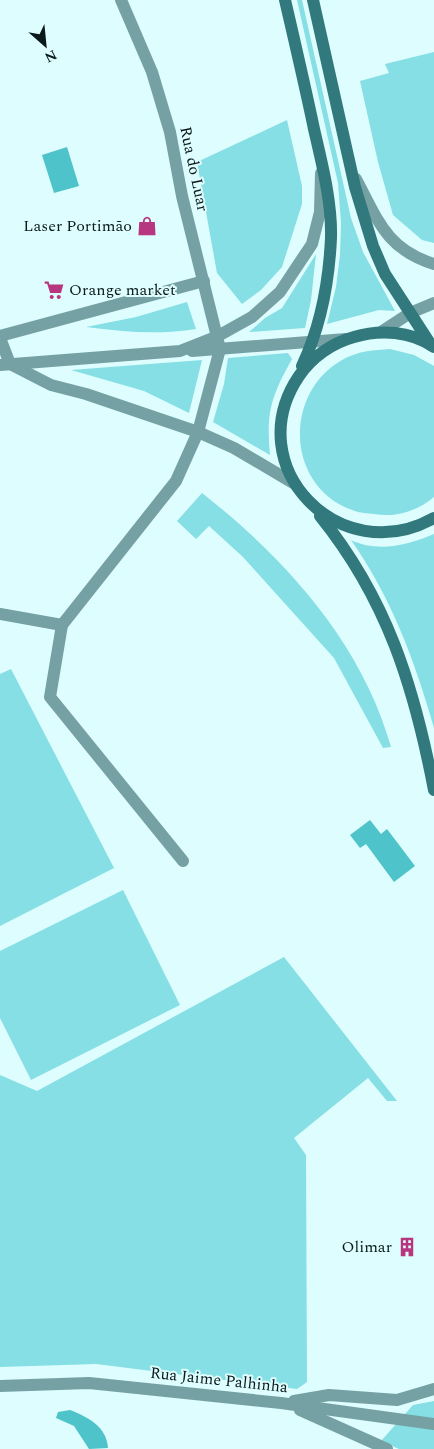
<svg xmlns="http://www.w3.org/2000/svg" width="434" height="1449" viewBox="0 0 434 1449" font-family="Spectral,serif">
<rect width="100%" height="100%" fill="#defdfe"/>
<g fill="#85dfe4">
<polygon points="297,0 302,0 351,218 363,252 395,311 379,310 327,324 336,287 340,255 341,223 338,183"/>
<polygon points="434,52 434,243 422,240 393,215 378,162 360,81 389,73 385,64"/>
<polygon points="287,120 302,186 302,204 282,267 261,290 242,304 217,273 197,162"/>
<polygon points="316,254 311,300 305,328 249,332 265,318 282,308"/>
<path d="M 187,302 L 196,329 C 159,335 123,332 86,327 L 136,317 Z"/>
<path d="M 390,349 L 414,355 L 434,366 L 434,497 C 417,511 396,518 374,514 C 368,513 360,513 355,511 C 286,489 282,394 342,360 C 357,351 374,350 390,349 Z"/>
<path d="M 288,353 L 292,359 C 271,397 266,412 270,455 L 213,422 L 224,384 L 228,358 Z"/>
<polygon points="202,360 189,413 144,391 71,370"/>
<path d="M 202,493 C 285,558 362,643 391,747 L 383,748 L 334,658 L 243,557 L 209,526 L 196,539 L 177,521 Z"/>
<path d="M 434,534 L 434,728 C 415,661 391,597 351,540 C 378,553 408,545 434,534 Z"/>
<polygon points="11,669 114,868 0,926 0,674"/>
<polygon points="123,890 180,1005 31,1080 0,1018 0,951"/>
<polygon points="284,957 397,1101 387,1101 368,1078 294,1138 306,1155 307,1382 297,1389 96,1364 0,1367 0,1075 37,1091"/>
<polygon points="434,1401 434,1449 399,1449 381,1441 413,1405"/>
</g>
<g fill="#4ec3c9">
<polygon points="67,147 79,186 54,193 42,155"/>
<polygon points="370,820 381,834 387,829 415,866 394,882 366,844 360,848 350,835"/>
<path d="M 70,1410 C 88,1417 107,1427 108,1448 L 89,1449 L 74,1426 L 56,1418 L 58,1412 Z"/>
</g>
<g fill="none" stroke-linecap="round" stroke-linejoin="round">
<g stroke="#76a1a4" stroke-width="12">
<path d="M 356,179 C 378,220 386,249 434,264"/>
<polyline points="381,332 410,313 434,303"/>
<polyline points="0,336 204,281"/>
<polyline points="0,338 10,364 51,385 86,394 198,432 234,448 295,484"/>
<polyline points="192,351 346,339"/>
<polyline points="0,365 180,351 218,336 252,317 280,292 312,244 320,212 321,173"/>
<polyline points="0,614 62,625 50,697 183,861"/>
<polyline points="62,625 176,481 198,432 220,349 182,196 170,132 152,72 121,0"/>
</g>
<g stroke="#76a1a4" stroke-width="12">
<polyline points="0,1386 89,1383 281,1403 434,1424"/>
<polyline points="294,1401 329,1395 397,1400 434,1389"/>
<polyline points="300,1410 387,1449"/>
</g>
<g stroke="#31797c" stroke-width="12">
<path d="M 285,0 C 295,43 305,86 314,129 C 322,164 332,202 331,238 C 329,281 320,328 302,366"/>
<polyline points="313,0 355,187 373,246 385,274 431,345"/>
<path d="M 434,347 C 411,331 380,329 354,337 C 332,343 312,357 299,376 C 238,466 340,571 434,518"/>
<path d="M 320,516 C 387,599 414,686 434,790"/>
</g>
</g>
<defs>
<symbol id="shop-bare" viewBox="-9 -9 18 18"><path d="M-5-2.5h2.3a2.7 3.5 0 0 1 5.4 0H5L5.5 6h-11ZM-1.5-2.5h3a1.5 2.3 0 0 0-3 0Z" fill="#b8367f" stroke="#defdfe" stroke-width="2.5" paint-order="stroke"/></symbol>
<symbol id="supermarket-bare" viewBox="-9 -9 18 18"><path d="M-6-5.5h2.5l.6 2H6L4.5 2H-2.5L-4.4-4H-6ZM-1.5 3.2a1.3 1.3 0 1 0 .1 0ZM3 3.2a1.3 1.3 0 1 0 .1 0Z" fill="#b8367f" stroke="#defdfe" stroke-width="2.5" paint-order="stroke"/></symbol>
<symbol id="building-bare" viewBox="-9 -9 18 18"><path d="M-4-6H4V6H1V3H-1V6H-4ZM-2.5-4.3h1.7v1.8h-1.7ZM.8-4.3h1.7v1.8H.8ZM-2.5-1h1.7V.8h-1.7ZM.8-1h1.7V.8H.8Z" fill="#b8367f" stroke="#defdfe" stroke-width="2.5" paint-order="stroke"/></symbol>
</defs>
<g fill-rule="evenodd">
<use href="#shop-bare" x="133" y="212" width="28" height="28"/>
<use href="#supermarket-bare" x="40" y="276" width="28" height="28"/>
<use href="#building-bare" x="393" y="1233" width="28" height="28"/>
</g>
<g text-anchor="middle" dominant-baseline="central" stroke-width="4" stroke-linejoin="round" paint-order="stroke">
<g font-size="16" fill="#0b191a" stroke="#defdfe">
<text transform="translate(194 169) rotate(78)">Rua do Luar</text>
<text transform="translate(219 1380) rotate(6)">Rua Jaime Palhinha</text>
</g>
<g font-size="16" fill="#0b191a" stroke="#defdfe" text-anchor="end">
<text x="132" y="226">Laser Portimão</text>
<text x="69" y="290" text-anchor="start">Orange market</text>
<text x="392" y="1247">Olimar</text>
</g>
</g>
<g transform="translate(45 45) rotate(153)" stroke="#defdfe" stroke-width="4" paint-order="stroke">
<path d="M0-4L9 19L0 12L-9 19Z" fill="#0b191a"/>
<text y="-8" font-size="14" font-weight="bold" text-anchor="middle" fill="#0b191a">N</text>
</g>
</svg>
